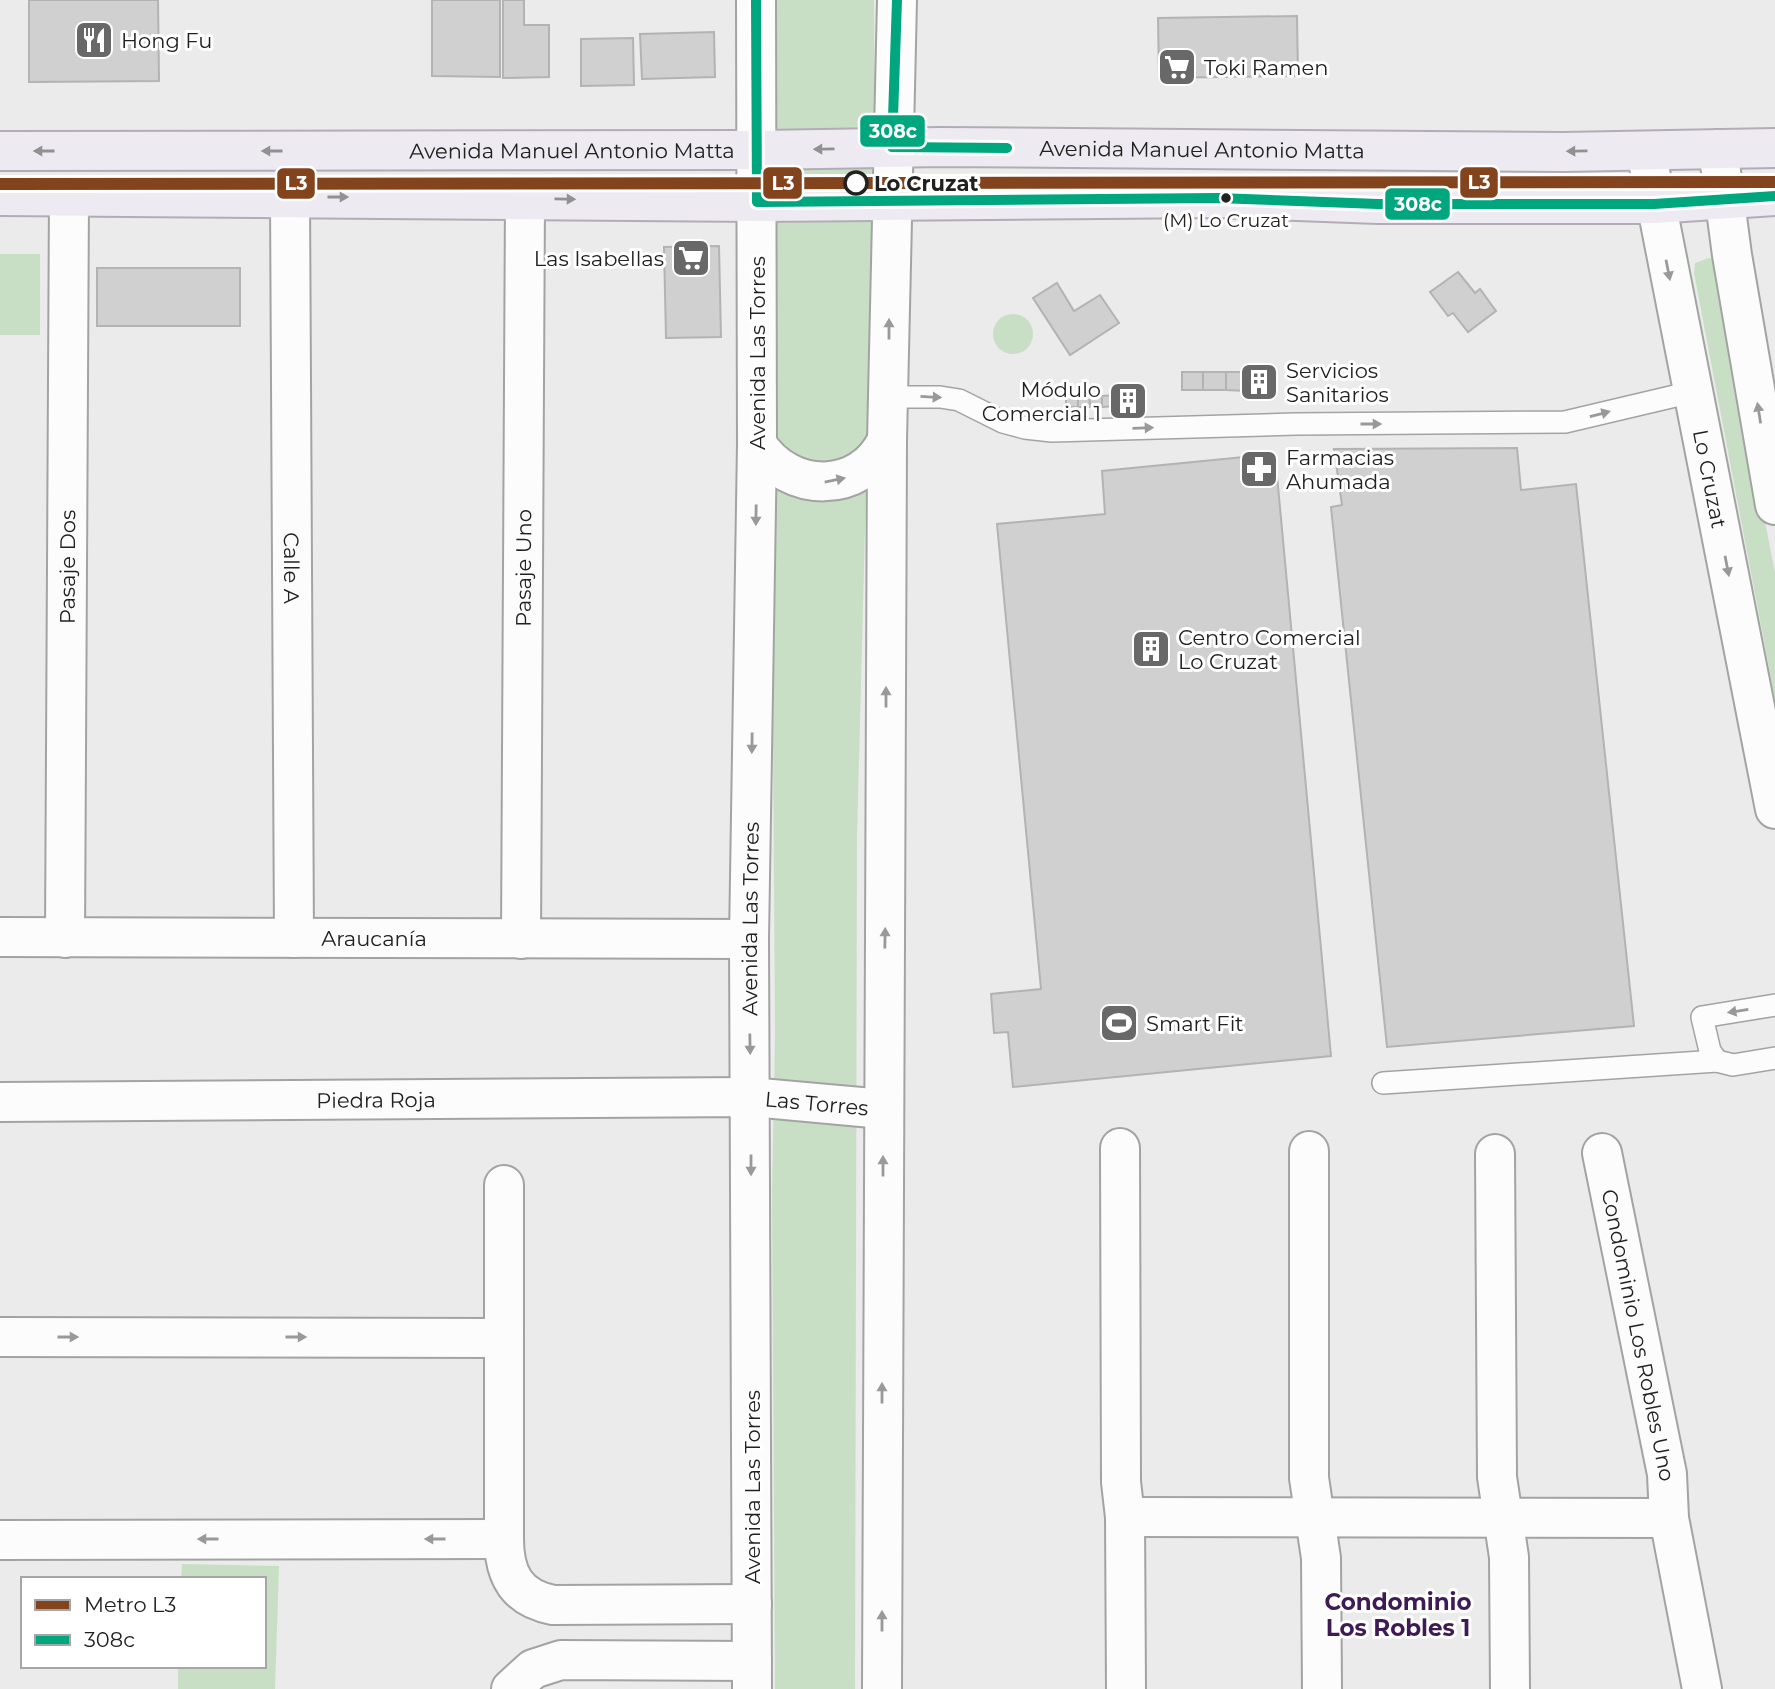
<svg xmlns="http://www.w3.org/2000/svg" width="1775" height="1689" viewBox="0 0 1775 1689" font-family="Montserrat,sans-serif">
<rect width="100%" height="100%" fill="#eaebea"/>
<g fill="#c8dfc5">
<polygon points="768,0 874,0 875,147 857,837 855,1689 775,1689 772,1192 775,1037"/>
<rect x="0" y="254" width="40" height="81"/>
<polygon points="1709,258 1714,259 1775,573 1775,699 1694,273 1695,263"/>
<circle cx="1013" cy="334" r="20"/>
<polygon points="182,1564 279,1566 275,1689 178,1689 178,1666 264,1666 264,1579 181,1579"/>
</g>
<g fill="#d0d0d0" stroke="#b2b3b2" stroke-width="2">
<polygon points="29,0 158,0 159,81 29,82"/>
<polygon points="432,0 500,0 500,77 432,76"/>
<polygon points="503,0 524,0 524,25 549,25 549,77 503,78"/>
<polygon points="1297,16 1298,76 1159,78 1158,18"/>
<polygon points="714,32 715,77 642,79 640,34"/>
<polygon points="633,38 634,85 581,86 581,39"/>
<polygon points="719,246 721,337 666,338 664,247"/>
<rect x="97" y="268" width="143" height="58"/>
<polygon points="1458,272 1475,293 1480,289 1496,311 1468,332 1453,313 1448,316 1430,292"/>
<polygon points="1057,283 1074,311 1100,295 1119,323 1070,355 1033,298"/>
<rect x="1182" y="372" width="21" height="18"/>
<rect x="1203" y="372" width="23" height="18"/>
<polygon points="1226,372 1248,372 1247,391 1226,390"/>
<polygon points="1248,372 1270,373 1270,391 1247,391"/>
<polygon points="1089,395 1102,396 1102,407 1090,407"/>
<polygon points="1089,395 1090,407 1078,407 1078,396"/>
<rect x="1116" y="395" width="25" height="11"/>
<polygon points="1116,395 1116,406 1102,407 1102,396"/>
<rect x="1066" y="396" width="12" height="11"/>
<polygon points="1517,448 1521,490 1576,484 1634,1026 1387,1047 1331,507 1342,505 1334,449"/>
<polygon points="1275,454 1331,1056 1013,1087 1008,1032 994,1033 991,994 1041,989 997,524 1105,514 1102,471"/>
</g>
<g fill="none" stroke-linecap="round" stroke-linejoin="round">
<defs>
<g id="lane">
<polyline points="888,397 940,397 959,400 1003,422 1025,428 1052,431 1296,424 1565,422 1692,392"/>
<polyline points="1717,1061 1710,1051 1702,1017 1775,1005"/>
<polyline points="1383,1083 1717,1061 1733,1065 1775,1058"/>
</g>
<g id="street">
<path id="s1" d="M 290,197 L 294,938"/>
<path id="s2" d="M 0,937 L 749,939"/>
<path id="s3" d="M 65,938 L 69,196"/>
<path id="s4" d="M 521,939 L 525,199"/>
<path id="s5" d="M 0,1102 L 751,1097 L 883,1109"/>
<polyline points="1120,1148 1121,1482 1125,1517 1126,1689"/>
<polyline points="1309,1151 1309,1478 1321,1558 1322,1689"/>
<path id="s6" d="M 1602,1153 L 1667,1474 L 1669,1518 L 1702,1689"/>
<polyline points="1495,1154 1497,1477 1509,1557 1510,1689"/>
<path d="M 504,1185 L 504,1539 C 504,1574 516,1598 553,1605 L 752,1604"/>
<polyline points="0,1337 504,1338"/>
<polyline points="1125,1517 1669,1518"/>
<polyline points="0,1540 504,1539"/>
<polyline points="511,1689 533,1669 561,1660 752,1661"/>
</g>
<g id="secondary">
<polyline points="1718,149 1732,255 1775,505"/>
<path id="s7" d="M 1646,151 L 1775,809"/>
<path d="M 757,444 C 789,494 861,495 887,440"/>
<path id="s8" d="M 752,1689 L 749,939 L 757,444 L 756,0"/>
<polyline points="882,1689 887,440 897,0"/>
</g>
<g id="primary">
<path id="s9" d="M 0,151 L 757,150 L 941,147 L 1564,152 L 1775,148"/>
<polyline points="0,196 757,202 1217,198 1378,204 1654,204 1775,196"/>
</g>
</defs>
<use href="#lane" stroke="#a2a4a2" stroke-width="24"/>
<use href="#street" stroke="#a2a4a2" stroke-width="42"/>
<use href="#secondary" stroke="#a2a4a2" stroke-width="42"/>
<use href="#primary" stroke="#b3acb7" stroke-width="42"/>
<use href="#lane" stroke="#fcfcfc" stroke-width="21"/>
<use href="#street" stroke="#fcfcfc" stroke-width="38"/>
<use href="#secondary" stroke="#fcfcfc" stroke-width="38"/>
<use href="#primary" stroke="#eeeaf1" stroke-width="38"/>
<defs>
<g id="bus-1">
<polyline points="756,0 757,202 1217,198 1378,204 1654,204 1775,196"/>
<polyline points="897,0 892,147 1007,148"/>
</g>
</defs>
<use href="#bus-1" stroke="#fff" stroke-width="16"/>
<use href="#bus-1" stroke="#00a77e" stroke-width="10"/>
<defs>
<polyline id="metro-1" points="0,184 1775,182"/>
</defs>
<use href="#metro-1" stroke="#fff" stroke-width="18"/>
<use href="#metro-1" stroke="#83441d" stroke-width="12"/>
</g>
<defs><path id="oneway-solid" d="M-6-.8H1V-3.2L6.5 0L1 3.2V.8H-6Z" transform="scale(1.75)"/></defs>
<g fill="#929093">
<use href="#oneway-solid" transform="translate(824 149) rotate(179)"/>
<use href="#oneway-solid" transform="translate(44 151) rotate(-180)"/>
<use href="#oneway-solid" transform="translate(272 151) rotate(180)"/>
<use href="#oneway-solid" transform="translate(1577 151) rotate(179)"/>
<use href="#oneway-solid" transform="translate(338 197)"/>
<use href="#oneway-solid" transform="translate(565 199) rotate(1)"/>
</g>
<g fill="#999">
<use href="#oneway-solid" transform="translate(1668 270) rotate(79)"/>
<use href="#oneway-solid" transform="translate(889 329) rotate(-90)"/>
<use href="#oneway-solid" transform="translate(931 397) rotate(3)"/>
<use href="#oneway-solid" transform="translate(1759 413) rotate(-99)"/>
<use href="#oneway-solid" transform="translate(1600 414) rotate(-15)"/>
<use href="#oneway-solid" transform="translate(1371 424)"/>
<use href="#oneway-solid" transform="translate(1143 428) rotate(-2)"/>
<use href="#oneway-solid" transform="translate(835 480) rotate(-11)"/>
<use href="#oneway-solid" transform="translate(756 515) rotate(91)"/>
<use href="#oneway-solid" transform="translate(1727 566) rotate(79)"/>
<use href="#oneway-solid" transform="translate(886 697) rotate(-90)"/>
<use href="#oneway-solid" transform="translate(752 743) rotate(91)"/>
<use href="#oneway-solid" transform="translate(885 938) rotate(-89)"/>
<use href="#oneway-solid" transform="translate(1738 1011) rotate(171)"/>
<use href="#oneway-solid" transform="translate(750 1044) rotate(89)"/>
<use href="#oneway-solid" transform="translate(751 1165) rotate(90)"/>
<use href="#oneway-solid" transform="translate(883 1166) rotate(-90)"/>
<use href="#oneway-solid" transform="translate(68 1337)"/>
<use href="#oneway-solid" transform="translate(296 1337)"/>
<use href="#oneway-solid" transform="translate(882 1393) rotate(-90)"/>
<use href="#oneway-solid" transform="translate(208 1539) rotate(180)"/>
<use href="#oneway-solid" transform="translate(435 1539) rotate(180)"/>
<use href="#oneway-solid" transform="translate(882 1621) rotate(-90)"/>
</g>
<defs>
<symbol id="restaurant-square" viewBox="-11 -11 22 22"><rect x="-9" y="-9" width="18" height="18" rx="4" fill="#676867" stroke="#fff"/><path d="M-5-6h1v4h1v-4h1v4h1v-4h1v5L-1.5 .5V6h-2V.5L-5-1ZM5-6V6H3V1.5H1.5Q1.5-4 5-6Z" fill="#fff"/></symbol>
<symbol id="supermarket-square" viewBox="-11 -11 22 22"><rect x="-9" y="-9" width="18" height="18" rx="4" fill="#676867" stroke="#fff"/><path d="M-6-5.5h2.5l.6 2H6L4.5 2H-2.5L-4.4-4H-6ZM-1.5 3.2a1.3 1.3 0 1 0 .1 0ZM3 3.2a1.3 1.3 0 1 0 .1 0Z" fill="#fff"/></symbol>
<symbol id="building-square" viewBox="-11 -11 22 22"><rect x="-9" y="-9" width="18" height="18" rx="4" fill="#676867" stroke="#fff"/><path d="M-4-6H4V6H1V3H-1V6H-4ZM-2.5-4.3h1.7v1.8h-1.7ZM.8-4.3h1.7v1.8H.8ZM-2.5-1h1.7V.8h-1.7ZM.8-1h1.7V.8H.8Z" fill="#fff"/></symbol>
<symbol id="pharmacy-square" viewBox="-11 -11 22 22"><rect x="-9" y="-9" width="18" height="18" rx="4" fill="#676867" stroke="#fff"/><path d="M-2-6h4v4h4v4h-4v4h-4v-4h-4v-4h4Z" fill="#fff"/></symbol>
<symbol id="stadium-square" viewBox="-11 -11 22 22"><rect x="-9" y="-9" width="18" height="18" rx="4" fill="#676867" stroke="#fff"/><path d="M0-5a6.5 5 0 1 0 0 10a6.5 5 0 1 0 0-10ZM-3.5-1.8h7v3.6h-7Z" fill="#fff"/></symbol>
</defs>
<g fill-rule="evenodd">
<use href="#restaurant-square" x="72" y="18" width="44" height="44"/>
<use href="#supermarket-square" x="1155" y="45" width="44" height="44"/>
<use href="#supermarket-square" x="669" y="236" width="44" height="44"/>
<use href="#building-square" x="1237" y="360" width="44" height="44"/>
<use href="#building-square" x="1106" y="379" width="44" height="44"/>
<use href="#pharmacy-square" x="1237" y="447" width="44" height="44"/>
<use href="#building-square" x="1129" y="627" width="44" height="44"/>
<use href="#stadium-square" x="1097" y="1001" width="44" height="44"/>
</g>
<circle fill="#fff" stroke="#212120" stroke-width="3.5" cx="856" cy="183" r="11"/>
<circle fill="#212120" stroke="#fff" stroke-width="2.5" cx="1226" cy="198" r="6"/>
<g text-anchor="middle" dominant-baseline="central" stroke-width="6" stroke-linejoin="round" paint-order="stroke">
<g font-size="19" fill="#212120" stroke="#fff">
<text x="1226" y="220">(M) Lo Cruzat</text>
</g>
<g font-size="21" fill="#212120" stroke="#fff" text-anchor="start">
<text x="121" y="40">Hong Fu</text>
<text x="1204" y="67">Toki Ramen</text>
<text x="664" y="258" text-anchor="end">Las Isabellas</text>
<text x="1286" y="370">Servicios<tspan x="1286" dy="24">Sanitarios</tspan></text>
<text x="1101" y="389" text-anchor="end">Módulo<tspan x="1101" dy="24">Comercial 1</tspan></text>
<text x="1286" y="457">Farmacias<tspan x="1286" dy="24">Ahumada</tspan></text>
<text x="1178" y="637">Centro Comercial<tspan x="1178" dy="24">Lo Cruzat</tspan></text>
<text x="1146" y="1023">Smart Fit</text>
</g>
<g font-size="21" fill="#212120" stroke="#fff">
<text stroke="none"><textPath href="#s9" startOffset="1202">Avenida Manuel Antonio Matta</textPath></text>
<text stroke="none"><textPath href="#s9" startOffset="572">Avenida Manuel Antonio Matta</textPath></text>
<text transform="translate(757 353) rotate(-90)">Avenida Las Torres</text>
<text stroke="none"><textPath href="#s7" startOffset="334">Lo Cruzat</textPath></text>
<text stroke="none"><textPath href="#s3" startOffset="371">Pasaje Dos</textPath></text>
<text stroke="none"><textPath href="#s1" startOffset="371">Calle A</textPath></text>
<text stroke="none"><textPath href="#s4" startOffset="371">Pasaje Uno</textPath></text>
<text stroke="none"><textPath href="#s8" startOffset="770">Avenida Las Torres</textPath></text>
<text stroke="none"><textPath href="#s2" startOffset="374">Araucanía</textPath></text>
<text stroke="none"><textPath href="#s5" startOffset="376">Piedra Roja</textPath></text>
<text stroke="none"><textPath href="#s5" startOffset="817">Las Torres</textPath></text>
<text stroke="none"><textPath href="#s6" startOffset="186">Condominio Los Robles Uno</textPath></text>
<text transform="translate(752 1487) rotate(-90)">Avenida Las Torres</text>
</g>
<g font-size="21" font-weight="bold" fill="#212120" stroke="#fff" text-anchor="start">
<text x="874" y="183">Lo Cruzat</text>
</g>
<g font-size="23" font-weight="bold" fill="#3e1b52" stroke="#fff">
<text x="1398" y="1602">Condominio<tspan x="1398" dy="26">Los Robles 1</tspan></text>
</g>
</g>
<g stroke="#fff" stroke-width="2.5">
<rect x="859" y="114" width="67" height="34" rx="7" fill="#00a77e"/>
<rect x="1459" y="166" width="40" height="33" rx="7" fill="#83441d"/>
<rect x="762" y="166" width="41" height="34" rx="7" fill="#83441d"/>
<rect x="276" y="167" width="40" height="33" rx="7" fill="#83441d"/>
<rect x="1384" y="187" width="67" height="34" rx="7" fill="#00a77e"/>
</g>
<g font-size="19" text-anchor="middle" font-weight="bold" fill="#fff">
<text x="893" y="138">308c</text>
<text x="1479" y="189">L3</text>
<text x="783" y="190">L3</text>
<text x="296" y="190">L3</text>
<text x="1418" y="211">308c</text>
</g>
<rect x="21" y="1577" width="245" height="91" fill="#ffffff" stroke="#a6a6a6" stroke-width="2"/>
<rect x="35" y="1600" width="35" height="10" fill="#83441d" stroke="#a6a6a6" stroke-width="2"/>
<text x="84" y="1612" font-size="21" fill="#212120">Metro L3</text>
<rect x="35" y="1635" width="35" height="10" fill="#00a77e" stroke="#a6a6a6" stroke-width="2"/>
<text x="84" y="1647" font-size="21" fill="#212120">308c</text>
</svg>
